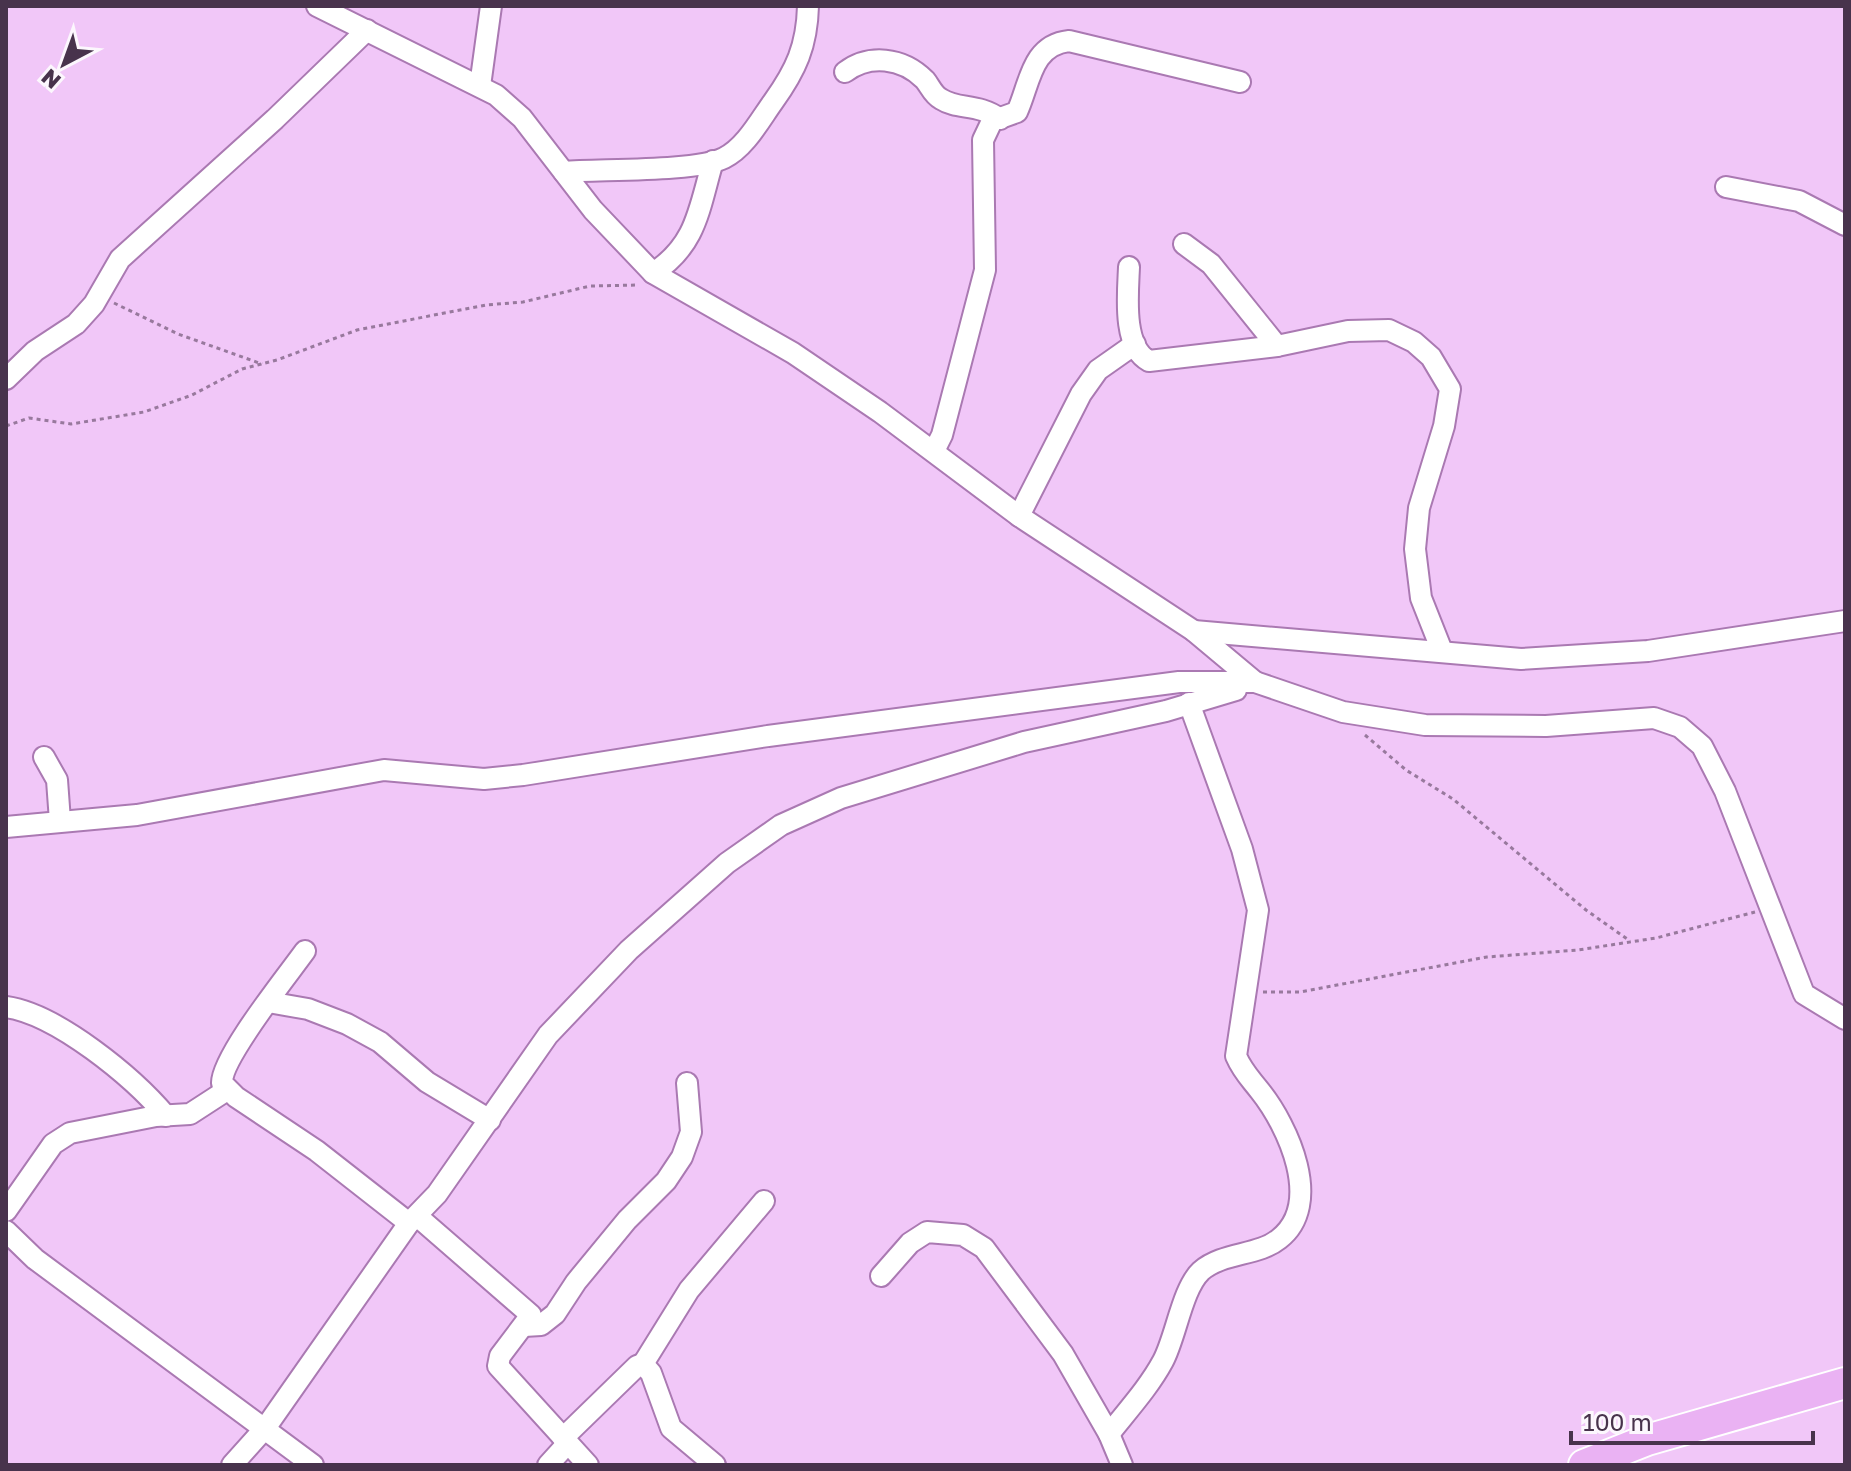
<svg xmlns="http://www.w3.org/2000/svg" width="1851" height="1471" viewBox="0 0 1851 1471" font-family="'Golos Text',sans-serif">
<rect width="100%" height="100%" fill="#f1c7f8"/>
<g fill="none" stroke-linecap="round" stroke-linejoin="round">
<defs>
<g id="minor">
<polyline points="317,6 496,95 522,118 593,210 653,273 793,353 880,412 1019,516 1194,631 1255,682"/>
<path d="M 845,72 C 869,54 902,57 925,80 C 930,86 933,95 941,99 C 958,110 978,103 1000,119"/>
<polyline points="480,86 491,6"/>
<path d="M 564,172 C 601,169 696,172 724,158 C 745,148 760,120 773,102 C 796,70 807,46 808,6"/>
<polyline points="1726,187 1799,201 1845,225"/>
<polyline points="1184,244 1211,264 1277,346"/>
<path d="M 1129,267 C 1128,293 1122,347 1149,361 L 1277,346 L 1348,331 L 1389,330 L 1414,342 L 1431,357 L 1450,389 L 1444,426 L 1419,508 L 1415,549 L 1421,598 L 1442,651"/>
<path d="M 653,273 C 697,245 699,208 713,161"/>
<polyline points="6,379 35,351 76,324 94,304 120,259 275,119 367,30"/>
<path d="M 934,451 L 942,435 L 985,270 L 983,140 L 992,121 L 1017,112 C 1030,84 1031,45 1069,41 L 1240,82"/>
<polyline points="1019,516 1081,394 1098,370 1135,344"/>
<polyline points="1194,631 1521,659 1648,651 1845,621"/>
<polyline points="44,757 57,780 60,821"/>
<polyline points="6,827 137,815 384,770 484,779 523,775 768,736 1179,682 1255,682 1343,712 1425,725 1546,726 1654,718 1680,727 1702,746 1725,791 1804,994 1845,1019"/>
<path d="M 305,951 C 287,976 221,1058 222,1083 L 236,1097 L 317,1151 L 409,1223"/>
<polyline points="268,1002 308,1009 347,1024 380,1042 427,1082 490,1120"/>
<path d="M 6,1007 C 57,1014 133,1077 166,1116"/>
<polyline points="6,1211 53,1144 70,1133 156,1116 190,1114 227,1090"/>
<polyline points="417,1216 531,1315 500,1356 498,1366 588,1465"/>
<polyline points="6,1231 35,1259 313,1465"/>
<polyline points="881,1276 910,1243 927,1232 963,1235 984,1248 1063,1354 1109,1434 1122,1465"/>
<polyline points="524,1326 541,1325 555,1314 576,1282 627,1220 666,1181 682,1157 691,1132 687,1083"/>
<polyline points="643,1364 689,1290 764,1201"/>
<path d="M 1109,1434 C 1128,1410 1149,1387 1163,1361 C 1176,1337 1182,1289 1201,1271 C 1223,1252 1258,1256 1279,1239 C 1324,1204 1288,1126 1260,1091 C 1250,1078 1243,1072 1236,1056 L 1258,910 L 1242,849 L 1189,703"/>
<polyline points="563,1438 637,1366 643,1364 651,1373 671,1428 715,1465"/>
<polyline points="232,1465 266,1427 409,1223 437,1194 548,1035 629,950 727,863 781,825 841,798 1024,742 1166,711 1236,690"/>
<polyline points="548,1465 568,1443"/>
</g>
<polyline id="highway" points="1584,1465 1647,1440 1845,1383"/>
</defs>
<use href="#minor" stroke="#aa79b2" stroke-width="24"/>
<use href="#highway" stroke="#fff" stroke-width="34"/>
<g stroke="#98799d" stroke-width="3" stroke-dasharray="4 4" stroke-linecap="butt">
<polyline points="114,303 178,334 262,364"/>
<polyline points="6,426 29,418 71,424 144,412 192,395 242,369 277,360 357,330 486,305 523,302 590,286 638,285"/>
<polyline points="1365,735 1406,770 1453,799 1586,910 1630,941"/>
<polyline points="1263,992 1300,992 1487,957 1578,950 1656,938 1755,912"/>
</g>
<use href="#minor" stroke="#fff" stroke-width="20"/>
<use href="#highway" stroke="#eab2f3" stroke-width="30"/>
</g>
<rect width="1851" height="1471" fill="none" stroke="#48334c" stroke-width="16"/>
<g transform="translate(64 64) rotate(221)" stroke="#fcf7fd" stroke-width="6" paint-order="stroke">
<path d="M0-6L14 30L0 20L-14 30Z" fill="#48334c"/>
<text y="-12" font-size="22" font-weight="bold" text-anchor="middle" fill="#48334c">N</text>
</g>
<path d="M1571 1431v12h242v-12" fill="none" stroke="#48334c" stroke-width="4"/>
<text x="1583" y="1431" font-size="24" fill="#48334c" stroke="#fcf7fd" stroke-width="6" paint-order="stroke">100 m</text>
</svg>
